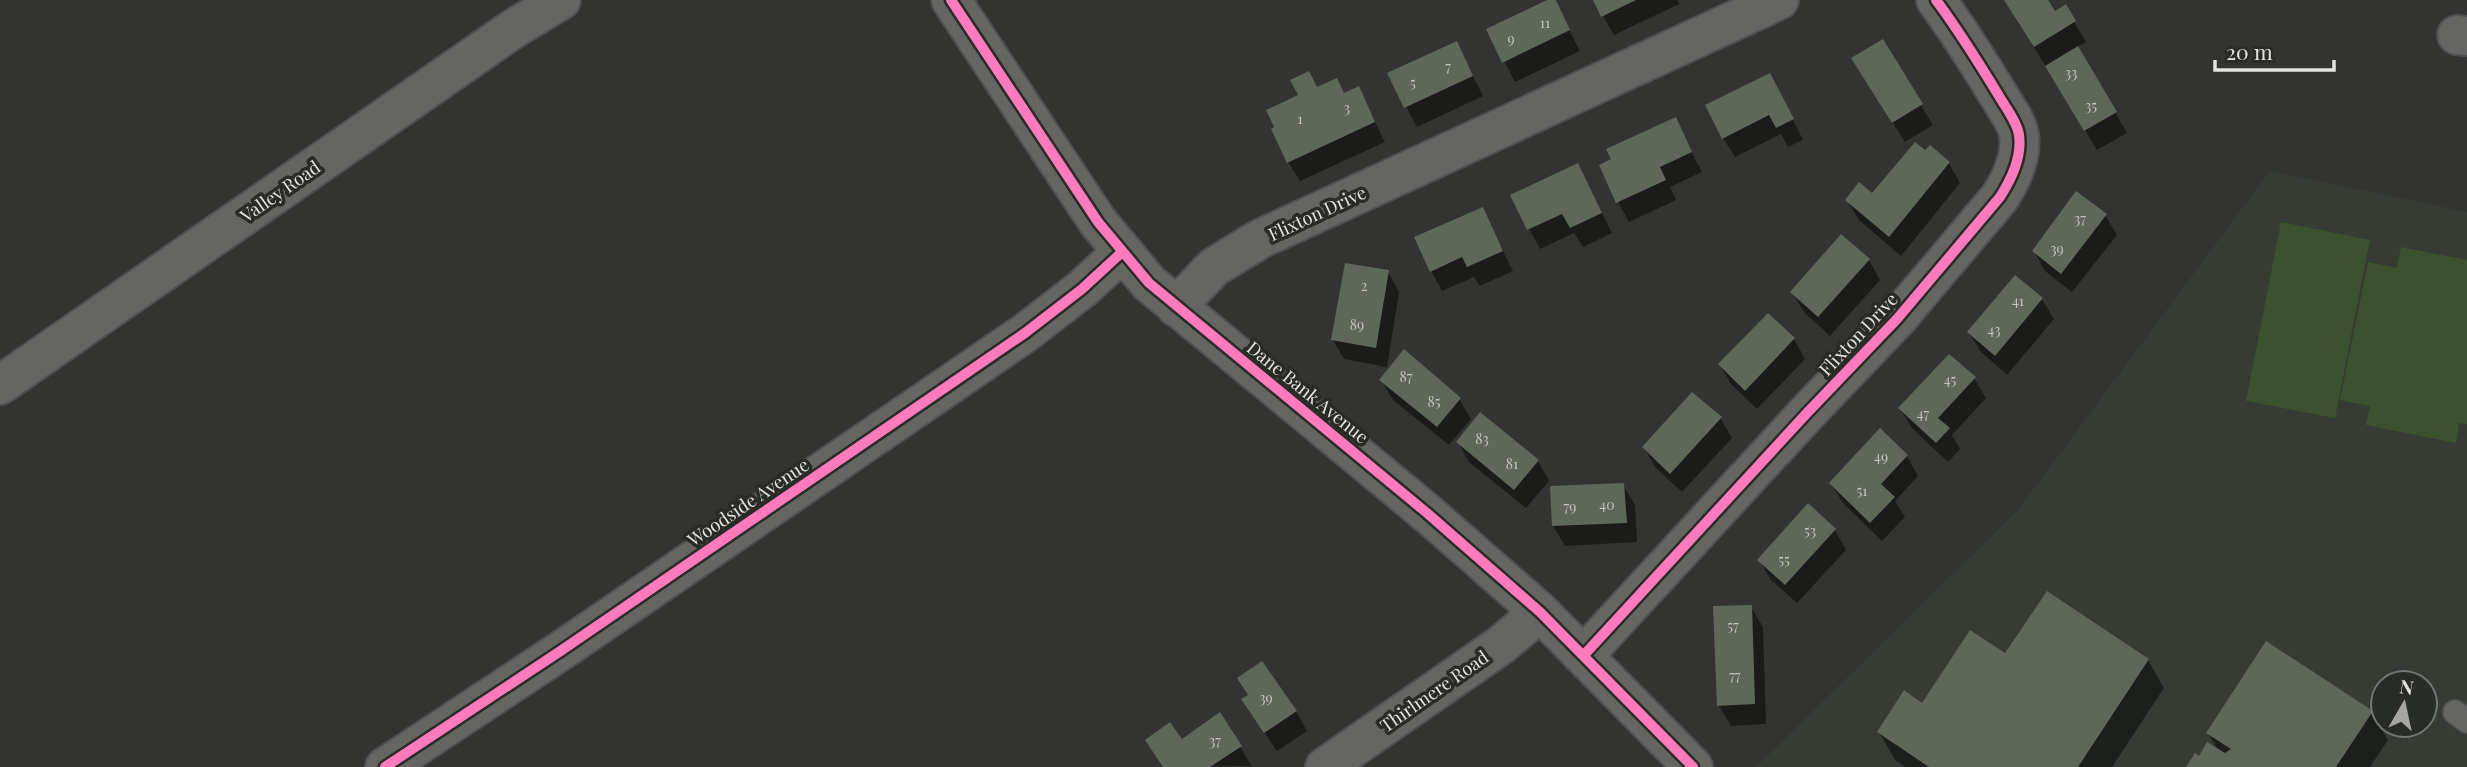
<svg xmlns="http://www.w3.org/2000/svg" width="2467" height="767" viewBox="0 0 2467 767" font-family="'Playfair Display',serif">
<rect width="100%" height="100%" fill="#333432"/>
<path fill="#363c34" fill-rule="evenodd" d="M 2270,171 L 2467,212 L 2467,767 L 1756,767 L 2018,510 ZM 2383,683 L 2425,683 L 2425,725 L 2383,725 Z"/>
<g fill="#3c512e">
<polygon points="2281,222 2370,240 2335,418 2246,401"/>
<polygon points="2401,247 2467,260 2467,424 2459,423 2456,443 2366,425 2370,406 2340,400 2368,262 2397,268"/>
</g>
<g fill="#0007">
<polygon points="1551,0 1554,0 1580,51 1515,82 1488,30"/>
<polygon points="1594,0 1677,0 1679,4 1614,35"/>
<polygon points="2005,0 2046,0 2055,14 2065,7 2086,42 2077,47 2127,133 2097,150"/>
<polygon points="1882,42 1933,125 1905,142 1864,78"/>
<polygon points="1456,43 1483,96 1417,127 1389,74"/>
<polygon points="1337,80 1345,94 1358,88 1385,142 1300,181 1288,162 1300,96"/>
<polygon points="1781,95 1803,140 1788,147 1781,134 1735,157 1723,138"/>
<polygon points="1675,120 1702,172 1670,187 1676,200 1629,222 1618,202"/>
<polygon points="1930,147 1949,163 1960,183 1901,256 1859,220 1847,200 1873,195"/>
<polygon points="1578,165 1612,233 1583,247 1574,233 1540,249 1529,229"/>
<polygon points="1482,209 1513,271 1480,286 1474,277 1442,291 1431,271"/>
<polygon points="2105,215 2117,235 2072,292 2045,271 2034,251"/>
<polygon points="1869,260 1880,280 1830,336 1804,312 1792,292"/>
<polygon points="1388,272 1399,292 1387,367 1344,359 1333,340"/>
<polygon points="2042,299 2054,319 2007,375 1981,352 1969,333"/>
<polygon points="1794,339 1805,359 1757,409 1731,384 1720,365"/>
<polygon points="1974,378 1986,398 1952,435 1960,449 1948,462 1912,428 1900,409"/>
<polygon points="1381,380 1459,399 1471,419 1449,445 1393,400"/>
<polygon points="1480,414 1538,461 1549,481 1526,508 1469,462 1458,442"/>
<polygon points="1720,418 1732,438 1682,492 1655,467 1644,447"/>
<polygon points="1907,456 1918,476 1895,501 1905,517 1882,541 1843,503 1831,483"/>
<polygon points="1623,485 1635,505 1637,542 1565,546 1553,526 1552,488"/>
<polygon points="1835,530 1846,550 1797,603 1771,580 1760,561"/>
<polygon points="2047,593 2148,660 2164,688 2112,767 1905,767 1895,760 1879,732 2005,655"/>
<polygon points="1751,607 1763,627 1766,724 1731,726 1719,706"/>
<polygon points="1296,711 1307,731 1277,751 1255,719"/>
<polygon points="2372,712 2388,740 2370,767 2188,767 2200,758 2219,752 2208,733"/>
<polygon points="1147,741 1240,747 1252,766 1163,767"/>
</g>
<g fill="#5e6759">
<polygon points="1547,0 1556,0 1570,30 1502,63 1486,29"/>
<polygon points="1593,0 1636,0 1601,17"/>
<polygon points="2004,0 2048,0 2055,11 2066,4 2076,21 2034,47"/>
<polygon points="1883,39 1923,104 1892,123 1851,58"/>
<polygon points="1457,41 1473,76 1404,108 1387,73"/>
<polygon points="2078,46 2117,112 2084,131 2045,66"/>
<polygon points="1309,71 1317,87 1337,78 1344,93 1359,86 1375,122 1287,163 1271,129 1274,127 1266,110 1298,95 1290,80"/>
<polygon points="1770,73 1794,119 1776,128 1769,115 1722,139 1705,105"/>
<polygon points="1676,117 1692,152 1660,167 1666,180 1616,203 1599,165 1611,159 1606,149"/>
<polygon points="1915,142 1925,150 1930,145 1950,162 1889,237 1845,200 1859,182 1872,193"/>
<polygon points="1578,163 1602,213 1570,228 1562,214 1527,230 1510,195"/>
<polygon points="2076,191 2107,214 2061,274 2032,251"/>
<polygon points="1483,207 1503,251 1467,267 1462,257 1430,272 1414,237"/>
<polygon points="1841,234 1870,259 1818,317 1790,292"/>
<polygon points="1345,263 1389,270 1376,348 1331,340"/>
<polygon points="2015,275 2043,298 1995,356 1967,332"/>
<polygon points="1768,313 1795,338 1745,391 1718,364"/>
<polygon points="1404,349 1461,398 1437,427 1379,380"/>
<polygon points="1949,354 1976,377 1938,418 1950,428 1936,443 1898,408"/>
<polygon points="1692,392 1722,417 1670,474 1642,447"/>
<polygon points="1480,412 1539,460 1514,490 1456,442"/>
<polygon points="1880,428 1908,455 1881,484 1895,497 1870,523 1829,483"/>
<polygon points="1624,483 1627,523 1552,526 1550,486"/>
<polygon points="1808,503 1836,529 1785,585 1757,560"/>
<polygon points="2047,591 2149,659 2078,767 1929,767 1877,732 1904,690 1922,703 1970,630 2005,653"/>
<polygon points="1752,605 1755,704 1717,706 1713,606"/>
<polygon points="2266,641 2373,711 2336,767 2186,767 2195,753 2199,756 2207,742 2225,753 2231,749 2206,733"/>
<polygon points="1262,661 1297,711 1264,733 1241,699 1248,695 1237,678"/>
<polygon points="1220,712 1242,746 1210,767 1163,767 1145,740 1170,722 1182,739"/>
</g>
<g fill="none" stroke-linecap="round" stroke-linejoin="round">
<defs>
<polyline id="service" points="2455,712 2467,721"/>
<g id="minor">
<polyline points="2457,35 2467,36"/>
<polyline points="1176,307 1214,267 1260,239 1779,0"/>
<path d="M 1584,655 L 1807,413 L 1897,319 L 2000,197 C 2011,180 2022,156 2019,135 C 2017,122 2006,108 1999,96 C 1979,63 1959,31 1936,0"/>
<polyline points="385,767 562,650 1025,333 1082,289 1121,253"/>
<polyline points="1325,767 1501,645 1540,612"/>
</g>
<g id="tertiary">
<polyline points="951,0 1098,222 1149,283 1427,513 1540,612 1693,767"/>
<polyline points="0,385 513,29 561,0"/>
</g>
</defs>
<use href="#service" stroke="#4f504f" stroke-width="26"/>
<use href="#minor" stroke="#4f504f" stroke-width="42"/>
<use href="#tertiary" stroke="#4f504f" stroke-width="42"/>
<use href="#service" stroke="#656664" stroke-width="23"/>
<use href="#minor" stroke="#656664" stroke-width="38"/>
<use href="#tertiary" stroke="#656664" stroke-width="38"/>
<defs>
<g id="cycleway">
<polyline points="951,0 1098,222 1149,283 1427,513 1540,612 1693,767"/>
<path d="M 1584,655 L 1807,413 L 1897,319 L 2000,197 C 2011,180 2022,156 2019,135 C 2017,122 2006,108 1999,96 C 1979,63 1959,31 1936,0"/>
<polyline points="385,767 562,650 1025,333 1082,289 1121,253"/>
</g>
</defs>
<use href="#cycleway" stroke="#292b27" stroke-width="15"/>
<use href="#cycleway" stroke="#fd7abc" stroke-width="10"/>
</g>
<g text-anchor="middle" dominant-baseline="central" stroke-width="7" stroke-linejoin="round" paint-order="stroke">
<g font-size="14" fill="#c2c5c0">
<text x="1545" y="22">11</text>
<text x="1511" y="38">9</text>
<text x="1448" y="66">7</text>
<text x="2071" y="72">33</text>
<text x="1413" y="82">5</text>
<text x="2091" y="105">35</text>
<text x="1347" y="107">3</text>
<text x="1300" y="118">1</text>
<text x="2080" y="218">37</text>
<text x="2057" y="248">39</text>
<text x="1364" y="285">2</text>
<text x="2018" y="300">41</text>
<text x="1357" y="324">89</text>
<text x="1994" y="329">43</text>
<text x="1406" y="376">87</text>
<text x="1950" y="379">45</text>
<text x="1434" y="401">85</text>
<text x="1923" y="413">47</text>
<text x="1482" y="438">83</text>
<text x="1881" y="456">49</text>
<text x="1512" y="463">81</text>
<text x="1862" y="490">51</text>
<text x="1607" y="504">40</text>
<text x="1570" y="506">79</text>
<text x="1810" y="530">53</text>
<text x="1784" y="559">55</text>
<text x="1733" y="625">57</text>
<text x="1735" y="675">77</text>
<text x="1266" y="697">39</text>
<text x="1215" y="740">37</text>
</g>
<g font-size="18" fill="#e3e4e2" stroke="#292b27">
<text transform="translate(280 191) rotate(-35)">Valley Road</text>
<text transform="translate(1317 213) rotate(-25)">Flixton Drive</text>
<text transform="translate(1858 334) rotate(-47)">Flixton Drive</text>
<text transform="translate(1308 392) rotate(39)">Dane Bank Avenue</text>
<text transform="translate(748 502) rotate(-34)">Woodside Avenue</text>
<text transform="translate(1434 691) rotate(-35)">Thirlmere Road</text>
</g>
</g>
<g transform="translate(2404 704) rotate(9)"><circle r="33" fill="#292b27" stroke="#737572" stroke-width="2"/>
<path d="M0-5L12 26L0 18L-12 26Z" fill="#a5a6a4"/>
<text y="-10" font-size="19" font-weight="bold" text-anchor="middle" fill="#e3e4e2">N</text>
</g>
<path d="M2215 60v10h119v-10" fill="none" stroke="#e3e4e2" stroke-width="3.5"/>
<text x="2226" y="60" font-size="21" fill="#e3e4e2" stroke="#292b27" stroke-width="5" paint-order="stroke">20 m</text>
</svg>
